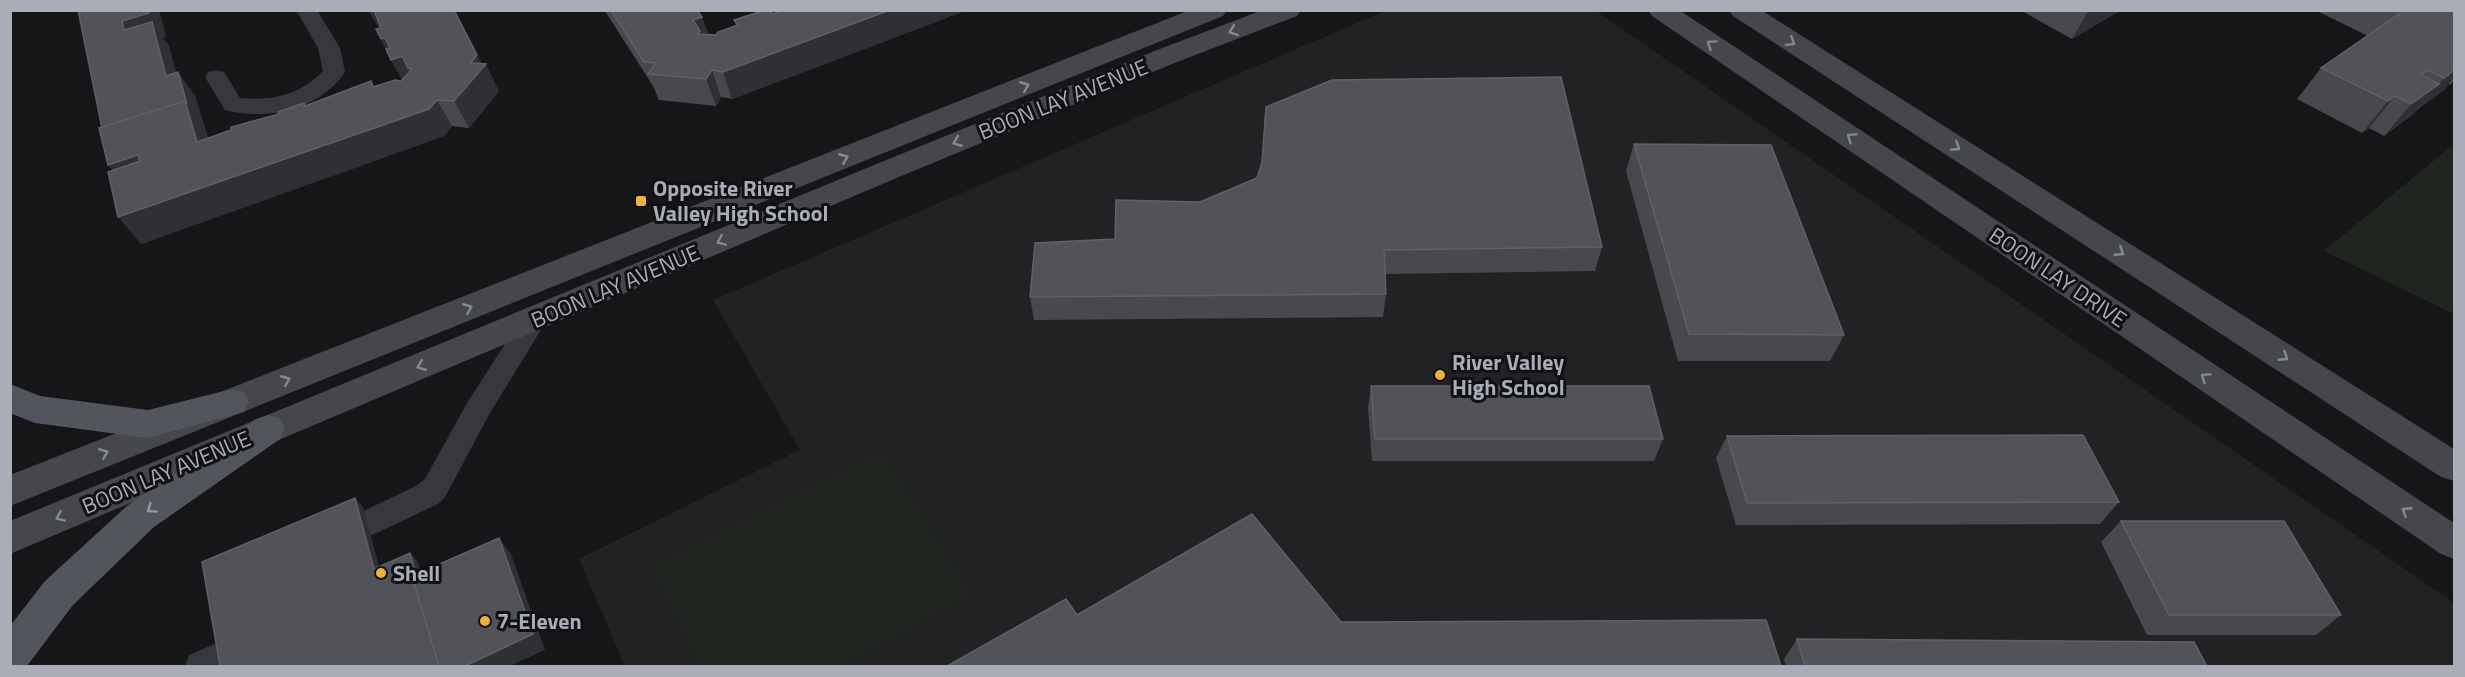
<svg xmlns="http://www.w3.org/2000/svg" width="2465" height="677" viewBox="0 0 2465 677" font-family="'Titillium Web',sans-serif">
<rect width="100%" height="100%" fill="#161618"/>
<polygon fill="#222225" points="1385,11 1596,11 2454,603 2454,666 625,666 579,559 800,450 713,300"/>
<g fill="#1e261f">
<polygon points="2454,144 2454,314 2324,251"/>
<polygon points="880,453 972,593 840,666 700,666 652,567"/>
</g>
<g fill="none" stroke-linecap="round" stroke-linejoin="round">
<g fill="#37383d" fill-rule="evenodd">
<path d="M 296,10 L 317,10 L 340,48 L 345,72 C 320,110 267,121 225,110 L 205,77 L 208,72 L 216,70 L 224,72 L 240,98 C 273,101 300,95 323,71 L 318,48 Z"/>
<polygon points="534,310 543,313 547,320 490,413 445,497 438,504 379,532 368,536 357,532 353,523 357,514 416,486 425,479 467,403 525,313"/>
<polygon points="226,639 237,644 242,654 237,664 233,666 185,666 189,655"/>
</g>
<g fill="#45474d" fill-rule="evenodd">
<polygon points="1190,10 1227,10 1223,16 10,506 10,475"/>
<polygon points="1263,10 1301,10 1297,16 1177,62 899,177 10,554 10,521 879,163 1157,50"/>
<polygon points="1648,10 1679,10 2454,523 2454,559 2441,554 1652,16"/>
<polygon points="1729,10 1761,10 2454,449 2454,481 2441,477 1733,16"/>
</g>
<g fill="#53555c" fill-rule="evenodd">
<polygon points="10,384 40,396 148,410 232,389 244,392 249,402 244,412 148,438 35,423 10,413"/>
<polygon points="268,415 280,419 285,429 280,439 154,527 73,605 27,666 10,666 10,626 45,581 128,505 256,419"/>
</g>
</g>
<g fill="#47494d">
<polygon points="78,10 166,36 163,38 169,46 176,73 195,96 208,138 279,114 304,103 306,106 371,81 374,87 401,81 402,79 391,60 386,49 381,39 454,10 481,64 499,91 469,128 452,126 444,136 141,244 113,171 102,128"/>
<polygon points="697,10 709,35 716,35 736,25 734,20 773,14 784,10 967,10 732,99 721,97 716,106 659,100 653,86 605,11"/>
<polygon points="2020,10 2121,10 2072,39"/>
<polygon points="2315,10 2454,10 2454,81 2450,85 2449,84 2445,89 2417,110 2412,115 2384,136 2369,128 2362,133 2297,99 2321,68 2368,36"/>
<polygon points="1634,144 1844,335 1830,361 1678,361 1626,171"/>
<polygon points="1035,243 1602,247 1595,271 1385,274 1386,294 1383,317 1034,320 1030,297"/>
<polygon points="1371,386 1663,439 1654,461 1372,461 1368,408"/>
<polygon points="1727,436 2119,502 2100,524 1736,525 1716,458"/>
<polygon points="2121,521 2341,615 2316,635 2147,635 2101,542"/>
<polygon points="1797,639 2207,666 1786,666 1784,659"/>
</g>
<g fill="#2f3033">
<polygon points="149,10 159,10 166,36 163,38 169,46 183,100 124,30 122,21"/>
<polygon points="368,10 375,10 385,29 380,30"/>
<polygon points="454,10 483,67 486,64 499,91 469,128 454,101 471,63"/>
<polygon points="690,10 702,17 712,43 708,61"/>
<polygon points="890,10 967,10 732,99 723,72"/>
<polygon points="2089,10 2121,10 2072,39"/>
<polygon points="385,38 402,56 417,84 406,87 391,60 392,59 381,39"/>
<polygon points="712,70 721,97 716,106 706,79"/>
<polygon points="2454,70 2454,77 2445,89 2417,110 2444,78"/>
<polygon points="178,72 195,96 217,169 197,142 185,101"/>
<polygon points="2439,84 2412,115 2384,136 2411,104"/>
<polygon points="2395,96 2369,128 2362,133 2388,101"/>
<polygon points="437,100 452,126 444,136 141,244 118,217"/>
<polygon points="138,155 160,182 130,192 108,165"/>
<polygon points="355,498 363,507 382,577 374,569"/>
<polygon points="499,538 511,554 545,650 510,666 465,666"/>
<polygon points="410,553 418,562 448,666 443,666"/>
</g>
<g fill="#525359" stroke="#5f6168" stroke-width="1.5">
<polygon points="78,10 149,10 149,13 122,21 124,30 152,22 166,76 178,72 187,104 185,101 102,128"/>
<polygon points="374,10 454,10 477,55 471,63 486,64 454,101 437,100 429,109 118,217 108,172 140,161 138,155 108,165 99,128 185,101 197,142 231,130 231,127 279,114 278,112 304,103 305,106 371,81 373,87 395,80 401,81 412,69 408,68 402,56 391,60 386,49 390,48 385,38 381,39 376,29 381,28"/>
<polygon points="611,10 697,10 702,17 693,20 700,31 698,34 716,35 718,32 738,25 734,20 766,10 769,10 773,14 784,10 890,10 723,72 712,70 706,79 648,74 656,63 644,62"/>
<polygon points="2405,10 2454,10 2454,70 2444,78 2428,70 2421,75 2439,84 2411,104 2395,96 2388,101 2321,68"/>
<polygon points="1561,77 1602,247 1384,250 1386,294 1030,297 1035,243 1115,239 1116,200 1200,202 1257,178 1262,162 1266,107 1332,80"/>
<polygon points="1634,144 1771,145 1844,335 1689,334"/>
<polygon points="1371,386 1649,386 1663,439 1375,439"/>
<polygon points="2083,435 2119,502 1747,503 1727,436"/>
<polygon points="355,498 374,569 410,553 416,574 412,576 439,666 220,666 202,562"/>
<polygon points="1252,514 1341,622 1766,620 1781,666 947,666 1066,599 1077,615"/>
<polygon points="2121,521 2284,521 2341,615 2169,615"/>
<polygon points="499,538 533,634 465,666 439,666 412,576"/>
<polygon points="1797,639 2194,642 2207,666 1805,666"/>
</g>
<defs><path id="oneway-chevron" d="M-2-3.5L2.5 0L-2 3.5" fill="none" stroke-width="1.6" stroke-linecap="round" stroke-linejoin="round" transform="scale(1.5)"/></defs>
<g stroke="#858993">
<use href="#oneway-chevron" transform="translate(1233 31) rotate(159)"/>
<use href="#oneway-chevron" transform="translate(1791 42) rotate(32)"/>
<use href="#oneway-chevron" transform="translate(1711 44) rotate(-146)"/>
<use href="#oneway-chevron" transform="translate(1025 86) rotate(-22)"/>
<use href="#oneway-chevron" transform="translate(1851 137) rotate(-146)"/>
<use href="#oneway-chevron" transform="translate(957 142) rotate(158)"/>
<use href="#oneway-chevron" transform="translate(1956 147) rotate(33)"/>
<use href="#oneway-chevron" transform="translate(844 158) rotate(-22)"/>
<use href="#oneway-chevron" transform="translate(721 241) rotate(157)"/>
<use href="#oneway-chevron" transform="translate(2120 252) rotate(33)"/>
<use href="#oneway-chevron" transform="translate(468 308) rotate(-22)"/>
<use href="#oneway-chevron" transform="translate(2284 357) rotate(33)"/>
<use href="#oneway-chevron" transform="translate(421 366) rotate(158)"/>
<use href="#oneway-chevron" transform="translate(2205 377) rotate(-146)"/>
<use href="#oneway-chevron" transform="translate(286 380) rotate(-22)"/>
<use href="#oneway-chevron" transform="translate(104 453) rotate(-22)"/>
<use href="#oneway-chevron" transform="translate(2406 511) rotate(-147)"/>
<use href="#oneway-chevron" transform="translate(60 517) rotate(157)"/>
</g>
<use stroke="#979ba6" href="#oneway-chevron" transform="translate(151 509) rotate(145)"/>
<g fill="#f2b134" stroke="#111113" stroke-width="2">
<rect x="635" y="195" width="12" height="12" rx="3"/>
<circle cx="1440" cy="375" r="6"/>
<circle cx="381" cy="573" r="6"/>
<circle cx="485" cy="621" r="6"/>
</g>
<g text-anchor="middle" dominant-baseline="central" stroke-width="6" stroke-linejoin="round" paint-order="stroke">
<g font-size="22" fill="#a8adb8" stroke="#111113">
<text transform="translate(1063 99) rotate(-22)">BOON LAY AVENUE</text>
<text transform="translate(2058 277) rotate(34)">BOON LAY DRIVE</text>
<text transform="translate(615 286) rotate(-23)">BOON LAY AVENUE</text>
<text transform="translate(166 472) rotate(-23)">BOON LAY AVENUE</text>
</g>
<g font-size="22" font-weight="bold" fill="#a8adb8" stroke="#111113" text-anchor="start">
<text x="653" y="188">Opposite River<tspan x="653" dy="25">Valley High School</tspan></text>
<text x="1452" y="362">River Valley<tspan x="1452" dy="25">High School</tspan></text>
<text x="393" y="573">Shell</text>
<text x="497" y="621">7-Eleven</text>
</g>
</g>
<rect width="2465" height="677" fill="none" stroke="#a8adb8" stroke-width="24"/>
</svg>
